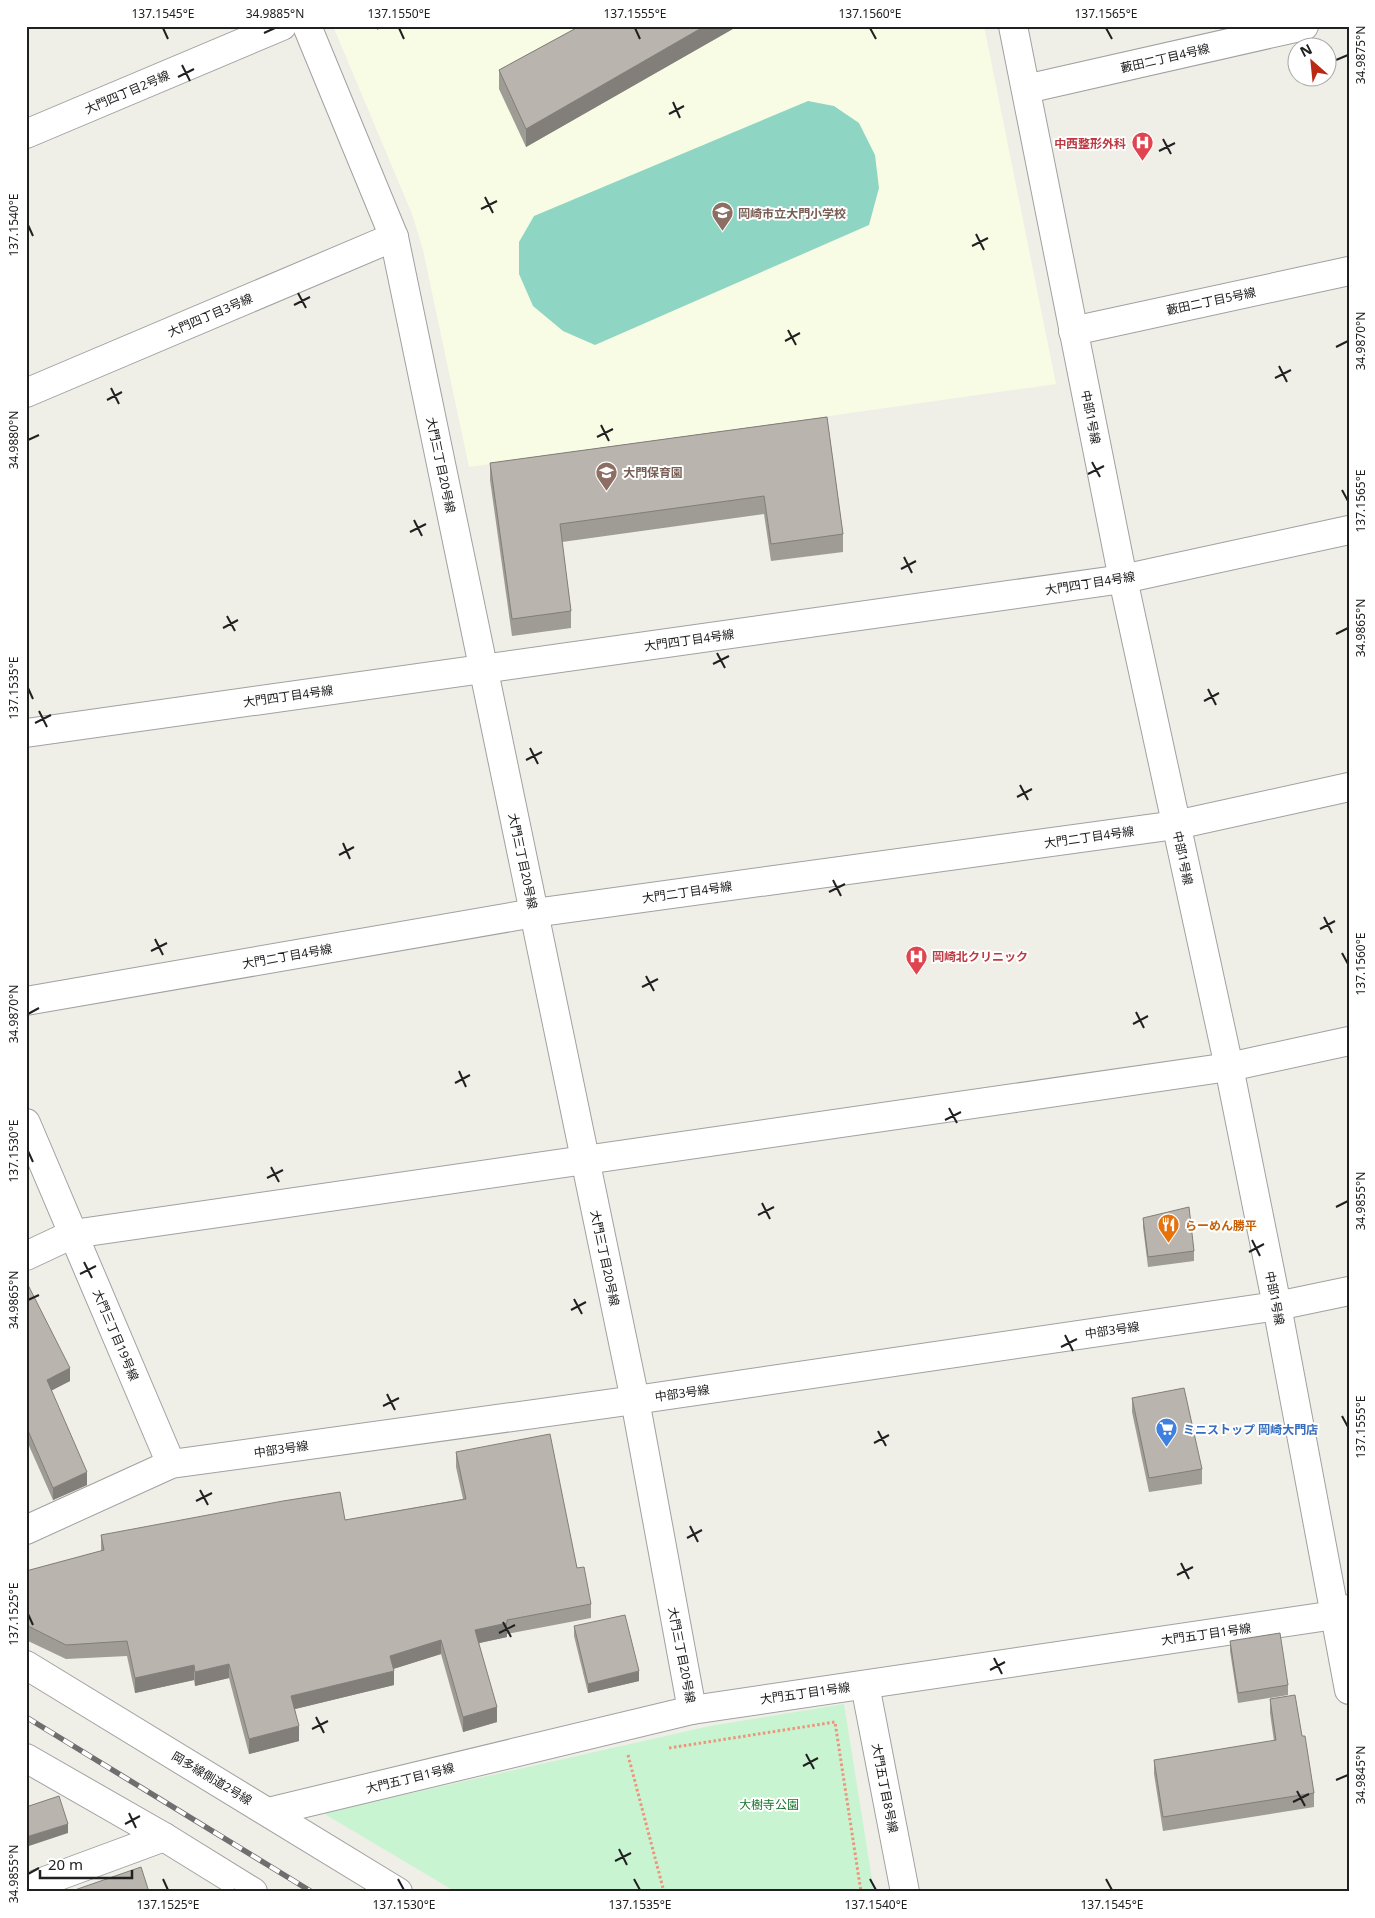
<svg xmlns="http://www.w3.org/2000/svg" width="1375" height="1918" viewBox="0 0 1375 1918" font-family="'Noto Sans','Noto Sans JP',sans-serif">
<rect width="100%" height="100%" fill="#efeee7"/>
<polygon fill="#f9fce4" points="333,26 984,26 1056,384 469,467 423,250 412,214"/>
<polygon fill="#c9f4d2" points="844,1704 874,1892 456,1892 323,1813 710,1726"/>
<polygon fill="#8ed6c3" points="808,101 834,106 859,123 875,155 879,188 869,225 595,345 563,331 533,306 519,274 519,242 534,216"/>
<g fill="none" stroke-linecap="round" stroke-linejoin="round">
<defs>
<g id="minor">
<polyline points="307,26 394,237 635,1400 692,1710"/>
<polyline points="1013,26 1123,579 1229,1067 1277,1306 1349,1690"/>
<polyline points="1026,89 1304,26"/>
<polyline points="26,134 282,26"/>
<polyline points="1073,331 1349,271"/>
<polyline points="26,393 394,237"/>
<polyline points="26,733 1123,579 1349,530"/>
<polyline points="26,1001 534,913 1176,825 1349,787"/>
<polyline points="26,1123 171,1464"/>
<polyline points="26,1256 73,1234 1229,1067 1349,1041"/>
<polyline points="26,1665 398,1892"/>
<polyline points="865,1685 905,1892"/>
<polyline points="26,1758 164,1837 253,1892"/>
<polyline points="268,1812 692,1710 1335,1615 1349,1609"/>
<polyline points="26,1888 164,1837"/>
</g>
<polyline id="tertiary" points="26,1530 171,1464 635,1400 1277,1306 1349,1291"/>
</defs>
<use href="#minor" stroke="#a1a1a1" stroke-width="30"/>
<use href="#tertiary" stroke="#a1a1a1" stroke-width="30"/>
<g stroke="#ec957c" stroke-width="3" stroke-dasharray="2.5 2.5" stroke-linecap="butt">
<polyline points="669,1748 835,1722 861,1892"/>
<polyline points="628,1755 664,1892"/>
</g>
<use href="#minor" stroke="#fff" stroke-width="28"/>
<use href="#tertiary" stroke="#fff" stroke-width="28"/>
<defs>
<polyline id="rail" points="26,1717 312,1892"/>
</defs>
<use href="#rail" stroke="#6e6e6e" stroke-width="5.5"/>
<use href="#rail" stroke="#fff" stroke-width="4" stroke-dasharray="11" stroke-linecap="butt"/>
</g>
<g fill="#9f9b95">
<polygon points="580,26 738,26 526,147 499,89 499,70"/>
<polygon points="827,417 843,534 843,552 771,561 764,514 562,542 571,611 571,628 512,636 490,480 490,463"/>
<polygon points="1143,1218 1194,1251 1194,1261 1148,1267 1143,1227"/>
<polygon points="26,1281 70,1381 51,1390 87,1485 53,1500 26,1439"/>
<polygon points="1132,1398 1202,1469 1202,1484 1149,1492 1132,1412"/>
<polygon points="456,1452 577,1568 591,1604 591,1618 507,1634 507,1637 479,1643 497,1722 463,1732 441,1654 393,1669 394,1685 295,1709 299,1741 249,1754 229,1678 195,1686 194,1680 135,1693 127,1656 66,1659 26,1640 26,1571 101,1551 101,1535 345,1520 463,1499 456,1467"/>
<polygon points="574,1626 639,1681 588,1693 574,1636"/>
<polygon points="1230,1641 1288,1685 1288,1695 1238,1703 1230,1651"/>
<polygon points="1270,1699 1302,1736 1314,1793 1314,1807 1163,1831 1154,1774 1154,1760 1274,1741 1270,1713"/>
</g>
<g fill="#827e79">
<polygon points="377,26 384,26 377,30"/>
<polygon points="705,26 738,26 526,147 526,129"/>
<polygon points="70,1368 70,1381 47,1393 47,1380"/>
<polygon points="87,1472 87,1485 53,1500 53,1488"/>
<polygon points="507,1623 507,1637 475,1644 475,1630"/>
<polygon points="441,1640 441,1654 390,1670 390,1656"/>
<polygon points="229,1664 229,1678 195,1686 195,1672"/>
<polygon points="194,1665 194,1680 135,1693 135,1678"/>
<polygon points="394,1671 394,1685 291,1710 291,1696"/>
<polygon points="639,1671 639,1681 588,1693 588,1684"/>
<polygon points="497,1707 497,1722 463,1732 463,1717"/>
<polygon points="299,1726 299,1741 249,1754 249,1739"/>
<polygon points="68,1824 68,1833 26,1847 26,1837"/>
</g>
<g fill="#b9b4ad" stroke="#827e79">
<polygon points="580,26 705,26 526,129 499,70"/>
<polygon points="827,417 843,534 771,544 764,496 560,524 571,611 512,619 490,463"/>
<polygon points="1189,1207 1194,1251 1148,1257 1143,1218"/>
<polygon points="26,1281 70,1368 47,1380 87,1472 53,1488 26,1426"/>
<polygon points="1184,1388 1202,1469 1149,1478 1132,1398"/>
<polygon points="550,1434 577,1568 584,1567 591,1604 507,1620 507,1623 475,1630 497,1707 463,1717 441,1640 390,1656 394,1671 291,1696 299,1726 249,1739 229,1664 195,1672 194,1665 135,1678 127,1641 66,1645 26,1625 26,1571 104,1550 101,1535 283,1501 340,1492 345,1520 466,1499 456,1452"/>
<polygon points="625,1615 639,1671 588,1684 574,1626"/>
<polygon points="1280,1633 1288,1685 1238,1693 1230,1641"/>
<polygon points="1295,1695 1302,1736 1305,1736 1314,1793 1163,1817 1154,1760 1276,1740 1270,1699"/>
<polygon points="59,1796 68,1824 26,1837 26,1807"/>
<polygon points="141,1867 149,1892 69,1892"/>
<polygon points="235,1889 235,1892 225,1892"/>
</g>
<path fill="none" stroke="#202020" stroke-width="2" d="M 163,28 L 168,39M 399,28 L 404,39M 635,28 L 640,39M 870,28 L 876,39M 1106,28 L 1112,39M 264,33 L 275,28M 1336,60 L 1348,55M 182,65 L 190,81M 178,77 L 194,69M 673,102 L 680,118M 669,114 L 684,106M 1163,139 L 1171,154M 1159,151 L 1175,143M 485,197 L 493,213M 481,209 L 497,201M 28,225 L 33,236M 976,234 L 984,250M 972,246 L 988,238M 298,293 L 306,308M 294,305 L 310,297M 788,330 L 796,345M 785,341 L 800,333M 1336,347 L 1348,341M 1279,366 L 1287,382M 1275,378 L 1291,370M 111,388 L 119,404M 107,400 L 122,392M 601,425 L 609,441M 597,437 L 613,429M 28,440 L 39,435M 1092,462 L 1100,477M 1088,474 L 1104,466M 1342,490 L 1348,501M 414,520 L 422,536M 410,532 L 426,524M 904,557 L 912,573M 901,569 L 916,561M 227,616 L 235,631M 223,628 L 238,620M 1336,634 L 1348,628M 717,653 L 725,668M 713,664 L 729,656M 28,688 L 33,699M 1208,689 L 1216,705M 1204,701 L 1219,693M 39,711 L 47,727M 35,723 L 51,715M 530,748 L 538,764M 526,760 L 542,752M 1020,785 L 1028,800M 1017,797 L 1032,789M 343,843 L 350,859M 339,855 L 354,847M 833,880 L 841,896M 829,892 L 845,884M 1324,917 L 1332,933M 1320,929 L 1335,921M 155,939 L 163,955M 151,951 L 167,943M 1342,953 L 1348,964M 646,976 L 654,991M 642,987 L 658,979M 1136,1012 L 1144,1028M 28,1014 L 39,1008M 1133,1024 L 1148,1016M 459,1071 L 466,1087M 455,1083 L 470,1075M 949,1108 L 957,1123M 945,1120 L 961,1112M 28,1151 L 33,1162M 271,1167 L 279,1182M 267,1178 L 283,1170M 762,1203 L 770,1219M 1336,1207 L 1348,1201M 758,1215 L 774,1207M 1252,1240 L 1260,1256M 1249,1252 L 1264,1244M 84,1262 L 92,1278M 80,1274 L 96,1266M 574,1299 L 582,1314M 28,1300 L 39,1295M 571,1310 L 586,1302M 1065,1335 L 1073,1351M 1061,1347 L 1077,1339M 387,1394 L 395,1410M 383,1406 L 399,1398M 1342,1416 L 1348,1427M 878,1431 L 886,1446M 874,1443 L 889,1435M 200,1490 L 208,1505M 196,1501 L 212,1493M 690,1526 L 698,1542M 687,1538 L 702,1530M 1181,1563 L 1189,1579M 1177,1575 L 1193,1567M 28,1614 L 33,1625M 503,1622 L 511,1637M 499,1633 L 515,1625M 994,1658 L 1002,1674M 990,1670 L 1005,1662M 316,1717 L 324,1733M 312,1729 L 328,1721M 806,1754 L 814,1769M 803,1766 L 818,1758M 1336,1780 L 1348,1775M 1297,1791 L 1305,1806M 1293,1802 L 1309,1794M 129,1813 L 136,1828M 125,1824 L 140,1816M 619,1849 L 627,1865M 615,1861 L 631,1853M 28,1874 L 39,1868M 163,1879 L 168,1890M 398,1879 L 404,1890M 634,1879 L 640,1890M 870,1879 L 876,1890M 1106,1879 L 1112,1890"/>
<defs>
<symbol id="hospital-pin" viewBox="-11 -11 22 30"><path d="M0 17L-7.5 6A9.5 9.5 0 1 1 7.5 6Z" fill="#e0444e" stroke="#fff"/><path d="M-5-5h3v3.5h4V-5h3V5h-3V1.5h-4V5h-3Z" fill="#fff"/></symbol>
<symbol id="school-pin" viewBox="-11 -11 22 30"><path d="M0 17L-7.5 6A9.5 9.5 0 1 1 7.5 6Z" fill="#8d6e63" stroke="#fff"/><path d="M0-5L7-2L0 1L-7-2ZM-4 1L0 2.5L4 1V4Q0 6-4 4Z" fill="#fff"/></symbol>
<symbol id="restaurant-pin" viewBox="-11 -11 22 30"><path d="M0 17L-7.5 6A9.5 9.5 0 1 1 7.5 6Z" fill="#e8710a" stroke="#fff"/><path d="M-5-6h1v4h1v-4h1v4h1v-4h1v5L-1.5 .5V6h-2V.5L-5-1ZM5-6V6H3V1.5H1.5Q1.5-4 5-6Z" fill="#fff"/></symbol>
<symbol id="supermarket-pin" viewBox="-11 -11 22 30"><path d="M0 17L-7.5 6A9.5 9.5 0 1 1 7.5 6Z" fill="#3f7fe0" stroke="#fff"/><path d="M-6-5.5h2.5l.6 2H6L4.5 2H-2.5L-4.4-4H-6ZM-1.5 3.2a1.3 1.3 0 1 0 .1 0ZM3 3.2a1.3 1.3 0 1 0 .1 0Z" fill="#fff"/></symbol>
</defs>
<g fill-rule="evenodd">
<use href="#hospital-pin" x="1130" y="130" width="25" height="34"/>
<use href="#school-pin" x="710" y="200" width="25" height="34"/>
<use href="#school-pin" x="594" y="460" width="25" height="34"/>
<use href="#hospital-pin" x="904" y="944" width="25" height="34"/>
<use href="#restaurant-pin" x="1156" y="1212" width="25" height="34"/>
<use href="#supermarket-pin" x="1154" y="1416" width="25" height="34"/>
</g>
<g text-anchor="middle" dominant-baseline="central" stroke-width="4" stroke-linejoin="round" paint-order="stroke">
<g font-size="12" fill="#202020" stroke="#fff">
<text transform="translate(1165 58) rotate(-13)">藪田二丁目4号線</text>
<text transform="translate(127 92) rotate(-23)">大門四丁目2号線</text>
<text transform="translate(1211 301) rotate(-12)">藪田二丁目5号線</text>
<text transform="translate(210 315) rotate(-23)">大門四丁目3号線</text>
<text transform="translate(1091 417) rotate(79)">中部1号線</text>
<text transform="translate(441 465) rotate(78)">大門三丁目20号線</text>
<text transform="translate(1090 583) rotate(-9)">大門四丁目4号線</text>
<text transform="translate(689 640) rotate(-8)">大門四丁目4号線</text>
<text transform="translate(288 696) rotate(-8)">大門四丁目4号線</text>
<text transform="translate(1089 837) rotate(-8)">大門二丁目4号線</text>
<text transform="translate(1183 858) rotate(78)">中部1号線</text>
<text transform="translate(523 861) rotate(78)">大門三丁目20号線</text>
<text transform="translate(687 892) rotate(-8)">大門二丁目4号線</text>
<text transform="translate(287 956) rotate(-10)">大門二丁目4号線</text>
<text transform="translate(605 1258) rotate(78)">大門三丁目20号線</text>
<text transform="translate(1275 1298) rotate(79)">中部1号線</text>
<text transform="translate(1112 1330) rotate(-8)">中部3号線</text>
<text transform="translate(116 1335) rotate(67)">大門三丁目19号線</text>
<text transform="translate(682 1393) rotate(-8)">中部3号線</text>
<text transform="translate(281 1449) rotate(-8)">中部3号線</text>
<text transform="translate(1206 1634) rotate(-8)">大門五丁目1号線</text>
<text transform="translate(682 1655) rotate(79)">大門三丁目20号線</text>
<text transform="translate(805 1693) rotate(-8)">大門五丁目1号線</text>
<text transform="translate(212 1778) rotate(31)">岡多線側道2号線</text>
<text transform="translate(410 1778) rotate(-14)">大門五丁目1号線</text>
<text transform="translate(885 1788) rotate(79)">大門五丁目8号線</text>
</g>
<g font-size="12" font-weight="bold" fill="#be3a42" stroke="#fff" text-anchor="end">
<text x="1126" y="143">中西整形外科</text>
<text x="932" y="956" text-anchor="start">岡崎北クリニック</text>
</g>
<g font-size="12" font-weight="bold" fill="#785e54" stroke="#fff" text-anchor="start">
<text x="738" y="213">岡崎市立大門小学校</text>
<text x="623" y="472">大門保育園</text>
</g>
<g font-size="12" font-weight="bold" fill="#c56008" stroke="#fff" text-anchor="start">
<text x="1185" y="1225">らーめん勝平</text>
</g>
<g font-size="12" font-weight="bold" fill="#366cbe" stroke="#fff" text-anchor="start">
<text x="1183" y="1429">ミニストップ 岡崎大門店</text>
</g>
<g font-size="12" fill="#17742a" stroke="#fff">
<text x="769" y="1804">大樹寺公園</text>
</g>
</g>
<rect width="1375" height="1918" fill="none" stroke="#ffffff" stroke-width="55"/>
<g transform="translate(1312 62) rotate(333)"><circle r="24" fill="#ffffff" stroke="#a6a6a6"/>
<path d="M0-4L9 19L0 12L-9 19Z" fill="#bb2915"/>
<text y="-8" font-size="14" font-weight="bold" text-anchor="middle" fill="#202020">N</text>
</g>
<path d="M40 1870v8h92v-8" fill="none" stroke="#202020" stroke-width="2.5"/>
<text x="48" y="1870" font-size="15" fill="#202020" stroke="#ffffff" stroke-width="4" paint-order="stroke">20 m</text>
<rect x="28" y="28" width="1320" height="1862" fill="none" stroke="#202020" stroke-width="2"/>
<g font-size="12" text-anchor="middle" fill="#202020">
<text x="163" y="18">137.1545°E</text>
<text x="275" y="18">34.9885°N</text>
<text x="399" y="18">137.1550°E</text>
<text x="635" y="18">137.1555°E</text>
<text x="870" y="18">137.1560°E</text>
<text x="1106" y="18">137.1565°E</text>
<text transform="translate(1361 55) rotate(-90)" y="4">34.9875°N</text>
<text transform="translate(14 225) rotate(-90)" y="4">137.1540°E</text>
<text transform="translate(1361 341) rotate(-90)" y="4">34.9870°N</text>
<text transform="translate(14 440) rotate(-90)" y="4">34.9880°N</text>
<text transform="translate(1361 501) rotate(-90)" y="4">137.1565°E</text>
<text transform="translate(1361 628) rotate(-90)" y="4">34.9865°N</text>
<text transform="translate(14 688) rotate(-90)" y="4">137.1535°E</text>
<text transform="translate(1361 964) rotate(-90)" y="4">137.1560°E</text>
<text transform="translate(14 1014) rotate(-90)" y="4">34.9870°N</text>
<text transform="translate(14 1151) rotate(-90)" y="4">137.1530°E</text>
<text transform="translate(1361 1201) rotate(-90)" y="4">34.9855°N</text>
<text transform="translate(14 1300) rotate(-90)" y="4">34.9865°N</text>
<text transform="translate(1361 1427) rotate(-90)" y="4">137.1555°E</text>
<text transform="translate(14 1614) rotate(-90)" y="4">137.1525°E</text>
<text transform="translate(1361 1775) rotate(-90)" y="4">34.9845°N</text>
<text transform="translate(14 1874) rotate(-90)" y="4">34.9855°N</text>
<text x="168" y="1909">137.1525°E</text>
<text x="404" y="1909">137.1530°E</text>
<text x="640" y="1909">137.1535°E</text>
<text x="876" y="1909">137.1540°E</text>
<text x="1112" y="1909">137.1545°E</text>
</g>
</svg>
